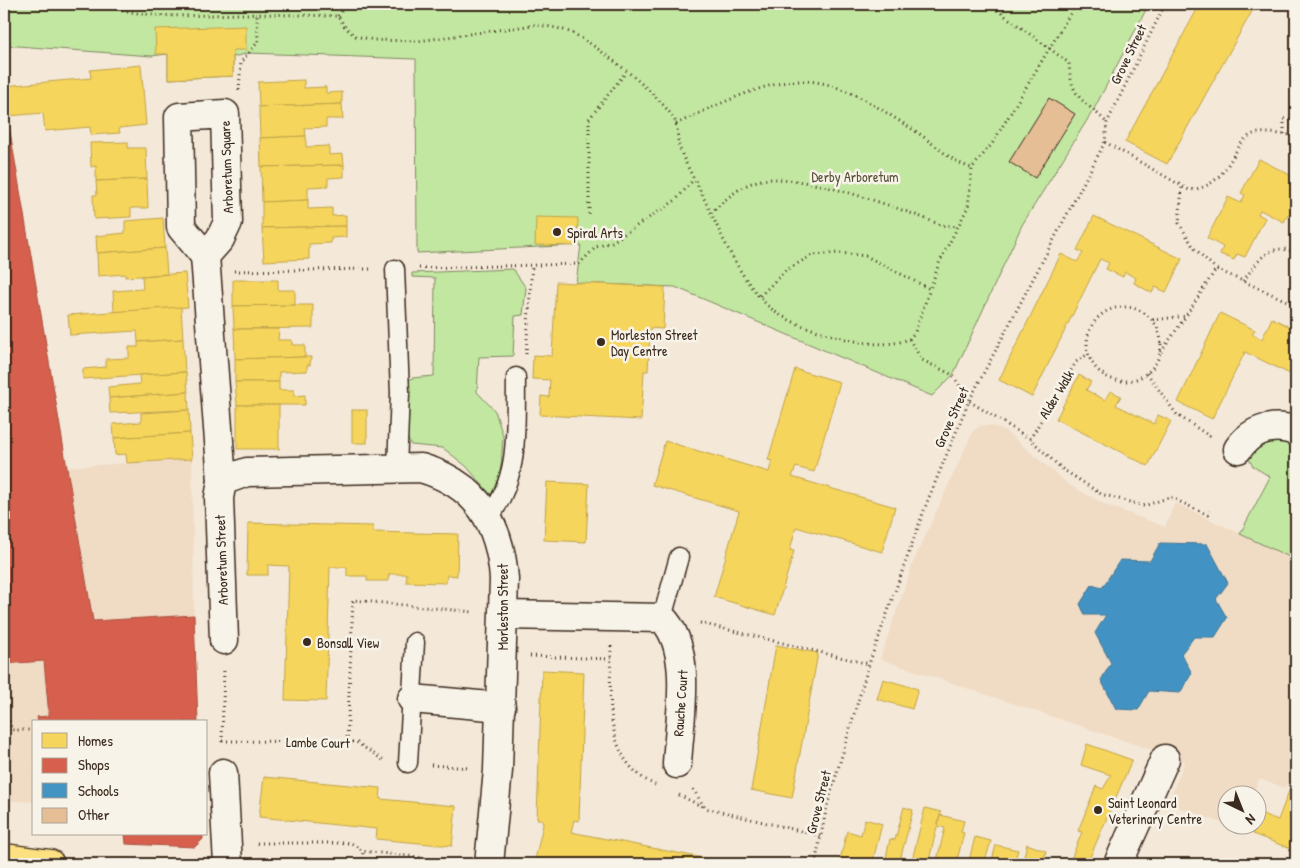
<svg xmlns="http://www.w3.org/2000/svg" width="1300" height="868" viewBox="0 0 1300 868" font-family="'Patrick Hand',sans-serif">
<rect width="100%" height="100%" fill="#f4e8d8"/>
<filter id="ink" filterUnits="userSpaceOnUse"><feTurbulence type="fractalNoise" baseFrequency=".02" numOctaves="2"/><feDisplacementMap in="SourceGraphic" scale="10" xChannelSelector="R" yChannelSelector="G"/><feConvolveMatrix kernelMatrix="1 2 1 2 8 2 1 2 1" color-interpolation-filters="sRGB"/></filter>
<g filter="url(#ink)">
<g fill="#f0dbc4">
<polygon points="4,90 67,467 192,459 194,615 198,722 34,722 34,802 4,800"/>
<polygon points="981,425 992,426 1004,430 1069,485 1106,505 1165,527 1175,503 1296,560 1296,764 1285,788 1259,779 1253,795 1228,796 1227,825 1168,803 1185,761 880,659 913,563 973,431"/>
</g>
<g fill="#c2e7a1" stroke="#7e8860">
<polygon points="4,4 1149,4 1094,109 1022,225 953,375 932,396 675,287 576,283 581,245 417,253 416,59 249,53 233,57 233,76 168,79 168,54 151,56 4,45"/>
<polygon points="513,269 526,288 523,315 515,316 513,356 479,357 477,392 495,411 503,436 500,483 492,496 466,466 443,448 411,445 404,431 406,384 412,378 434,376 435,278 412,277 412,273"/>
<polygon points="1276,439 1296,445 1296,560 1240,534 1270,477 1253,466 1248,458 1264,443"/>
</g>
<g fill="#f6d55c" stroke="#bea249">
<polygon points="1200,4 1256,4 1167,164 1125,142"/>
<polygon points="246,26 246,50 233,50 233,76 168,79 168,54 156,54 155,29"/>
<polygon points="141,65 146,125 119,128 120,133 91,135 90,127 45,131 43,113 8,116 4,86 91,78 90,70"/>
<polygon points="304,80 304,88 326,87 326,93 342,92 342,104 259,107 258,82"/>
<polygon points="342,104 343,119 326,119 326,127 305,128 306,136 260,138 259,107"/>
<polygon points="306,136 306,147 329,146 329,155 343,154 344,165 261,167 260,138"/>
<polygon points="128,142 128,148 146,148 147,179 96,181 96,166 91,167 90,143"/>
<polygon points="1259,159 1296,178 1296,219 1288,215 1284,222 1260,210 1258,214 1265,218 1245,257 1237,254 1234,260 1220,254 1223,247 1207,238 1228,197 1241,203 1245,195 1241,193"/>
<polygon points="344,165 344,177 328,178 328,186 308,187 308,200 262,202 261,167"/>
<polygon points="147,179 148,208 131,208 131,217 94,219 93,195 97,195 96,181"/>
<polygon points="308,200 308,209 332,208 332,216 346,215 346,226 262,228 262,202"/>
<polygon points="1094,216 1182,259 1166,292 1155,287 1152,293 1134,283 1136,278 1125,272 1123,277 1106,269 1109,263 1100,259 1032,397 999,380 1061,254 1077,262 1083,253 1077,250"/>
<polygon points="536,217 578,218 577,246 535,245"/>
<polygon points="163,218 165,248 97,253 96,236 125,233 125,221"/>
<polygon points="346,226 346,237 331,238 331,243 309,244 309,259 264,261 262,228"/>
<polygon points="165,248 167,274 125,277 125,274 98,276 97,253"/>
<polygon points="185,273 188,307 114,312 113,291 143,289 142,276"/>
<polygon points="233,280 278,280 278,290 295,290 295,305 233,306"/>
<polygon points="556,282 665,287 663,329 650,328 648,371 644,371 641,420 540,415 541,396 549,397 550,380 532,379 533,355 552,356"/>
<polygon points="295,305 313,305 313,328 234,329 233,306"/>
<polygon points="181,307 183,339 138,342 137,331 70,335 68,315"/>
<polygon points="1220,313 1255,330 1252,334 1262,339 1272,318 1296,330 1296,377 1245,352 1212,419 1178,402"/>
<polygon points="234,329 279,329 278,340 292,340 292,345 305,345 305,357 235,359"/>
<polygon points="183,339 185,372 83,379 83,369 106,367 106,359 129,358 129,347 138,347 138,342"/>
<polygon points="305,357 311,357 310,365 307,365 307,371 279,372 279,382 235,382 235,359"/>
<polygon points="795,369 840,382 814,472 796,467 792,477 895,507 882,552 796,527 790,550 794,551 775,615 714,597 739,511 652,485 665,441 769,472 772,461 768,460"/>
<polygon points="186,372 188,392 109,398 108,387 140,384 139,375"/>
<polygon points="1079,375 1091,382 1086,390 1105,400 1110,391 1121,396 1116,405 1154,424 1158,415 1171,421 1148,466 1056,419"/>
<polygon points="235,382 279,382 279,390 294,390 294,396 305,395 305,405 237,405"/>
<polygon points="188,392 189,410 110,413 109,398"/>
<rect x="237" y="405" width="42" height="44"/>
<polygon points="189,410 190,433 114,438 113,424 141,422 141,413"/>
<rect x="352" y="410" width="15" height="33"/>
<polygon points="190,433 192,459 127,463 126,454 115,455 114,438"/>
<polygon points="547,482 589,484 586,542 544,540"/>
<polygon points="248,523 373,526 373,532 458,534 457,576 447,575 446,583 406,582 407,574 389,574 388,581 367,581 367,576 347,576 347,567 330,567 326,701 285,700 289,566 268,565 268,575 247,575"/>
<polygon points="776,645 818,653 792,798 751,790"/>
<polygon points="542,670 584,672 579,821 574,820 571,832 733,864 534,864 543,825 542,819 537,819"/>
<polygon points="883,679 918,689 912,709 877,699"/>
<polygon points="1087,744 1132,760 1087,864 1069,864 1082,832 1078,831 1096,786 1103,789 1111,775 1081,765"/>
<polygon points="264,777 381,788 380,799 456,806 452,846 376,839 377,829 259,817"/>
<polygon points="1292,783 1296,785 1296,851 1253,834 1260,813 1278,820"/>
<polygon points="904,807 913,810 899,864 872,864 873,859 885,862 890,839 895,840"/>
<polygon points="925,808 941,812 940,815 928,864 911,864"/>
<polygon points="940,815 964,821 961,832 964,833 956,864 936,864 945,828 938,826"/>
<polygon points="865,819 882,824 872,864 839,864 847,831 861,835"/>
<polygon points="975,837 991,841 984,864 968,864"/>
<polygon points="1027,844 1046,851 1043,864 1022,864"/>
<polygon points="996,845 1018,850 1014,864 991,864"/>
</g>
<g fill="#d6604d" stroke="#a8503f">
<polygon points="4,126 9,126 93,621 194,615 198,722 38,722 37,717 49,716 44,661 4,664"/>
<polygon points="125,834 203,834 203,839 195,847 126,844"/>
</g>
<polygon fill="#4393c3" stroke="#417492" points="1160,543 1207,544 1228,583 1216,599 1227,618 1215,637 1194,637 1181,654 1192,673 1180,693 1149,691 1138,710 1116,709 1101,680 1111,663 1095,633 1106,615 1085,615 1080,604 1092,585 1102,588 1120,560 1150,561"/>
<polygon fill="#e6be96" stroke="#3b2a1e" points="1049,98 1075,114 1035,178 1009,162"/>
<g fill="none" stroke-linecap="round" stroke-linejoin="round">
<defs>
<g id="lane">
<polyline points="395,269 400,393 397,468"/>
<path d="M 488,519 C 521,476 515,429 516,377"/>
<polyline points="662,618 679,557"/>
<polyline points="408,763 415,642"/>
</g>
<g id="street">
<polygon points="225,114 228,222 220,239 205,256 181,227 179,117"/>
<polyline points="205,256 222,481 219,498 224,640"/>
<path d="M 1238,449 C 1252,429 1273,423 1296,431"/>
<path d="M 222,481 L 247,472 L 421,468 C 477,484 500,523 504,579 L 498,770 L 489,864"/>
<path d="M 504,615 L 662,618 C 694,649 679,722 677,764"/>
<polyline points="412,699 501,707"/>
<polyline points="223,773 228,864"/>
<polyline points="1118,864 1165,759"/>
</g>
<polyline id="primary" points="4,858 50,864"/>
</defs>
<use href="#lane" stroke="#3b2a1e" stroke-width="21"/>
<use href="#street" stroke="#3b2a1e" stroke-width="31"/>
<use href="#primary" stroke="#3b2a1e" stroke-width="31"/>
<g stroke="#3b2a1e" stroke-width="3" stroke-dasharray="1 4" stroke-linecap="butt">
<path d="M 103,4 C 150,23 207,13 257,14"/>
<path d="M 989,4 L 1069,63 C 1071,100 1083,98 1107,123"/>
<polyline points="338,16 346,4"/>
<path d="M 239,90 L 241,62 L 258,42 L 257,14 L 338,16 L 345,27 L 355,36 L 374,40 L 418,41 L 534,25 C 547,26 562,28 574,34 C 597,45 667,100 676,123 C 678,130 677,139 679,146 C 684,162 694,178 702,194 C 719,229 741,285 773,310 C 790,323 814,330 835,336 C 858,343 887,348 909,339 L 922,360 L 953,375 L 969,401 L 1030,439 L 1061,468 L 1101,494 L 1144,506 L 1170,497 L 1208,515 L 1210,511"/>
<path d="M 676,124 C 711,108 767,79 806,81 C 845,83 880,109 912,129 C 932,141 950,162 972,168"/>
<polyline points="1284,134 1284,119 1296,119"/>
<path d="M 1105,142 L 1189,190 C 1233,187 1231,137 1257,133 C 1269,132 1284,135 1296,135"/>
<polyline points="1182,188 1179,223 1194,248 1216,269"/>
<path d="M 711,213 C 725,200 738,187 757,181 C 795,170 903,209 941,225 L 958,227"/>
<polyline points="589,214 589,119 626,72"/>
<polyline points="419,268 579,264 596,247 612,242 676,200 694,179"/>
<polyline points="234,271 371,269"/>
<path d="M 1243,281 C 1258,262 1269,240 1296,253"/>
<polyline points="760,296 785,271 812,255 840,253 866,256 930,289 940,261 968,207 972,168 992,144 1076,4"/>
<circle cx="1124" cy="344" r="37"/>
<polyline points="1153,320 1186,316 1216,269 1296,305"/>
<polyline points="909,339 915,332 930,289"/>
<polyline points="1161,352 1186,316"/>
<polyline points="526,354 532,265"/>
<polyline points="1147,373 1177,415 1211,437"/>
<polyline points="1030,439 1076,362 1088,354"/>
<polyline points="700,623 869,664"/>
<path d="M 611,646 C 611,697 601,759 655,785"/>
<polyline points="530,656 611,659"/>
<polyline points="9,721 12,730 34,730"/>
<polyline points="222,741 356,742 383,760"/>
<polyline points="222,742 224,668"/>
<polyline points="347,742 353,600 474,612"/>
<polyline points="431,765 470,768"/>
<polyline points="693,789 705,808 821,836"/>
<polyline points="679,795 705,808"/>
<polyline points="257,843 351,843 363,851 460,862"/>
<polyline points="362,864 363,851"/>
<polyline points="815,864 827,806 869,664 927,502 969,401 1105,142 1107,123 1165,4"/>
</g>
<use href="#lane" stroke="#f7f3e8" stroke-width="18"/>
<use href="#street" stroke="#f7f3e8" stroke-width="28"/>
<use href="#primary" stroke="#fde080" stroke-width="28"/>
</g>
</g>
<g fill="#3b2a1e" stroke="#f7f3e8" stroke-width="2">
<circle cx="557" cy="232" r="5"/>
<circle cx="601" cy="342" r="5"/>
<circle cx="307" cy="642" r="5"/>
<circle cx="1098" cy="810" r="5"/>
</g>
<g text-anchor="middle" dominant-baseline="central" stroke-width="5" stroke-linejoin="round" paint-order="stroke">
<g font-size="14" fill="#3b2a1e" stroke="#f7f3e8">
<text transform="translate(1128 54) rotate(-64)">Grove Street</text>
<text transform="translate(226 167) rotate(-92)">Arboretum Square</text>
<text transform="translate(1056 394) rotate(-59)">Alder Walk</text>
<text transform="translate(951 417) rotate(-66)">Grove Street</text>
<text transform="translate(221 560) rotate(-92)">Arboretum Street</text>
<text transform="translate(502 607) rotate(-90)">Morleston Street</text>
<text transform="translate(680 703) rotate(-86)">Rauche Court</text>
<text transform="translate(318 742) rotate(1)">Lambe Court</text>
<text transform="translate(818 802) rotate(-76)">Grove Street</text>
</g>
<g font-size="14" fill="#565038" stroke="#f7f3e8">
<text x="855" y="176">Derby Arboretum</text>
</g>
<g font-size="14" fill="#3b2a1e" stroke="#f7f3e8" text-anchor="start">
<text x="567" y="232">Spiral Arts</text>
<text x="611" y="334">Morleston Street<tspan x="611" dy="16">Day Centre</tspan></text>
<text x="317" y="642">Bonsall View</text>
<text x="1108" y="802">Saint Leonard<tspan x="1108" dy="16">Veterinary Centre</tspan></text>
</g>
</g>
<rect width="1300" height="868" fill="none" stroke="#f7f3e8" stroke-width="20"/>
<rect x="10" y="10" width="1280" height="848" fill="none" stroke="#3b2a1e" stroke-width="2" filter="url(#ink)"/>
<rect x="32" y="720" width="175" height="115" fill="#f7f3e8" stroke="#aca397"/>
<rect x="42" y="733" width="25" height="15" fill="#f6d55c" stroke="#aca397"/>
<text x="78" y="746" font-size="15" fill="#3b2a1e">Homes</text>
<rect x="42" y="758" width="25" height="15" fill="#d6604d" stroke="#aca397"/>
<text x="78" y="770" font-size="15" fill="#3b2a1e">Shops</text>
<rect x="42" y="783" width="25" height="15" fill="#4393c3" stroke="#aca397"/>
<text x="78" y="796" font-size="15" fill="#3b2a1e">Schools</text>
<rect x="42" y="808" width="25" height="15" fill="#e6be96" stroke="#aca397"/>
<text x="78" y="820" font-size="15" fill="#3b2a1e">Other</text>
<g transform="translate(1242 810) rotate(137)"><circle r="24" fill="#f7f3e8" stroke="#aca397"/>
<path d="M0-4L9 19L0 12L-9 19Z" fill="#3b2a1e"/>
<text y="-8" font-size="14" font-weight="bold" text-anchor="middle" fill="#3b2a1e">N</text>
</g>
</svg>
